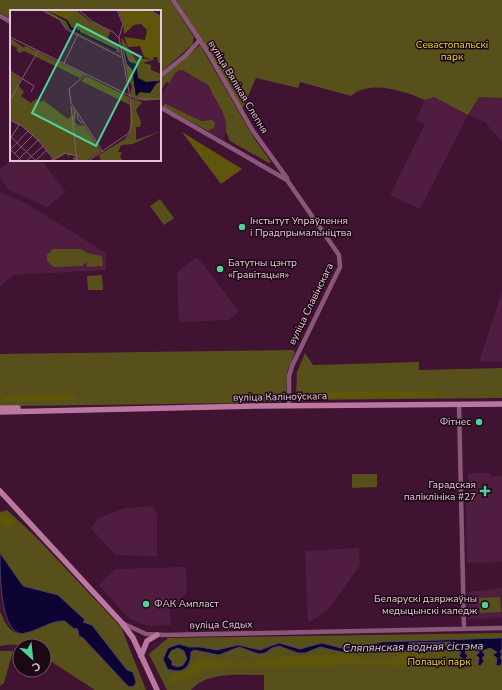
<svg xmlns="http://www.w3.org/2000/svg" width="502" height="690" viewBox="0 0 502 690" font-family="'Nunito Sans',sans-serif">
<rect width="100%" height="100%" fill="#401333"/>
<g fill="#501d40">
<polygon points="181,70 204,82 213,93 226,120 227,126 224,138 226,141 208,131 215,127 212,120 201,121 165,103 163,104 164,107 160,104 160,98 174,73"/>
<polygon points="434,97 468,115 479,97 502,98 502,142 485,122 468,115 420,209 390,195 425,124 416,120 425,100"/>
<polygon points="12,160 41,160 66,192 47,207 9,190 0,178 0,169"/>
<polygon points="0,192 27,204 106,253 106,270 14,275 0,286"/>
<polygon points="197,257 239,311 229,320 179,322 177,272"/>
<polygon points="502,292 502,362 479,362"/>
<polygon points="468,473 490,473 491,476 502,476 502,562 467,563 466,503 470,502"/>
<polygon points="152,506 157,513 157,556 115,555 91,528 99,518 125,508"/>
<polygon points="359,548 360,565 329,609 311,621 308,621 305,551"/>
<polygon points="186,567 187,592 170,609 171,625 152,626 142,624 130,619 119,608 99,585 115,569"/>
<polygon points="502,588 502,618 468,619 468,592"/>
</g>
<g fill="#57501b">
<polygon points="0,0 170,0 194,37 192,45 160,73 160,11 11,11 11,19 0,13"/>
<path d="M 176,0 L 502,0 L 502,98 L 479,97 L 468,115 L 434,97 L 425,100 C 405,91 369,79 351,96 L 300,82 L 298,88 L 256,78 L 242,110 L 208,50 Z"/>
<polygon points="200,45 254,138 271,162 269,163 230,141 226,132 226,123 223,113 208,85 184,71 180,70 175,73 169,83 166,82 160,93 160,79"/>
<polygon points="164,103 201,121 212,120 215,123 214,128 208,131 164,107"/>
<polygon points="160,199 174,218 164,225 150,206"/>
<polygon points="53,249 81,249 87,253 102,256 103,266 87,267 87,262 82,266 54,267 47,261 47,255"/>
<polygon points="102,275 103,290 88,290 87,276"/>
<polygon points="292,350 295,352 287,372 286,399 281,402 248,401 241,403 17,406 0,405 0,354"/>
<polygon points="305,353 313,365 419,362 419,370 502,368 502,398 298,400 296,398 297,372"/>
<polygon points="352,474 377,474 377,487 352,488"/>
<path d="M 7,510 L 35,536 L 121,627 L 146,690 L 95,690 L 44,657 L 44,646 C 31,646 11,643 0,646 L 0,611 C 17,657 37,618 65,621 L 74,629 L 76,628 L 83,638 L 128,686 L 132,687 L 136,683 L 133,673 L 127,670 L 90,624 L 85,624 L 83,622 L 85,620 L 58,595 L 26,587 L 18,581 L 0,553 L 0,512 Z"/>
<polygon points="500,597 501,612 480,613 479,598"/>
<path d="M 502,633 L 502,690 L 264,690 L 264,675 C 242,675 207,671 191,690 L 167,690 L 149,654 L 168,638 Z"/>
<polygon points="0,651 13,651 4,683 0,686"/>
</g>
<g fill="#5f560c">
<polygon points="182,132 242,169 221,184"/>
<polygon points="307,391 435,391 438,397 307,398"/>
<polygon points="30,394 71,394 77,400 3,402 4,397"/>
<polygon points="7,513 14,519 15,524 7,528 0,523 0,515"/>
<path d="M 441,651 L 444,652 C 446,657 446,662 442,666 L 434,664 L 418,666 L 359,664 L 312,667 L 229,666 L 201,671 L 178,682 L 172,682 L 169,679 L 173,675 L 187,670 L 200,658 L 205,660 L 213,659 L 219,663 L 227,658 L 230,659 L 233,664 L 242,662 L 251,664 L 258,658 L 337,654 L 353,655 L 364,660 L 378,658 L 389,661 L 393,655 C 398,652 415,655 423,655 C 427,659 430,662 436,660 L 438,653 Z"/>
</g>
<g fill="#0c0333" stroke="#4d3e65" fill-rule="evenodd">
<path d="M 0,553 L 23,586 L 58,595 L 85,620 L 83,622 L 92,625 L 127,670 L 133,672 L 136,682 L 135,685 L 131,687 L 128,686 L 83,638 L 79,636 L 78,630 L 76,628 L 74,629 L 65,621 C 52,620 39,630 26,633 C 0,640 0,574 0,553 Z"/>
<path d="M 502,638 L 502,649 L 500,652 L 502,653 L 500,658 L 502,660 L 501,665 L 498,666 L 496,665 L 497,658 L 493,655 L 497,652 L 490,648 L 482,651 L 485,655 L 482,658 L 484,661 L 480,666 L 478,665 L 479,658 L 476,655 L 479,653 L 479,651 L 473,649 L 466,651 L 465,653 L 468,656 L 465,659 L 467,661 L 464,664 L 466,666 L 463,668 L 461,666 L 463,664 L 460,661 L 463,659 L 459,656 L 461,652 L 455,650 L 342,652 L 320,647 L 305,653 L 298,653 L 279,646 L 272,648 L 265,653 L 259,654 L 239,647 L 219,655 L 194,650 L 191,652 C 191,661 188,671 177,671 C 173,671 171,669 168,670 L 163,659 L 168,648 L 179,644 L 189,647 L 200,647 L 217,650 L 238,645 L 260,650 L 279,643 L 300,649 L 322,643 L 341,648 L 362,648 L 381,642 ZM 450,642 L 452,644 L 450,646 L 407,646 L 409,643 ZM 178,648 L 184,651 L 187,659 L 183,665 L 178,667 L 172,665 L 172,661 L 168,657 L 171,651 Z"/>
</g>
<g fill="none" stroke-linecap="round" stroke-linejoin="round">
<g stroke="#8b5778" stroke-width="4.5">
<polyline points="173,0 207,51 253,131 287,178"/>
<polyline points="0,16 11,22"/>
<polyline points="160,76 185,56 200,40"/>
<polyline points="160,107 287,180 339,255 340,267 292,366 289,376 289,406"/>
<polyline points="459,405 464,629"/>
<polyline points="122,623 146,634 166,635 502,628"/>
</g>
<g stroke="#ba78a1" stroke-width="5.5">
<polyline points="0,408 18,408"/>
<polyline points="0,412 258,406 502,404"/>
<polyline points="0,491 122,623 133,638 157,690"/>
<polyline points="141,656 147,641 157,635"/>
</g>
</g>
<g fill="#4dd39a" stroke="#1c0815" stroke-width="1.5">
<circle cx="242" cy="227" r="4"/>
<circle cx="220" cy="269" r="4"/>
<circle cx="479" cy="422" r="4"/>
<path d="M483 485h4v4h4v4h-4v4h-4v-4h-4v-4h4z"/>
<circle cx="146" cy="604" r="4"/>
<circle cx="485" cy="605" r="4"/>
</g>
<g text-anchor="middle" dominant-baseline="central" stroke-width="3" stroke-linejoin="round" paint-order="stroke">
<g font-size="10" fill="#f0da25" stroke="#1c0815">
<text x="452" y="45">Севастопальскі<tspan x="452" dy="12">парк</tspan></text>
<text x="439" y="662">Полацкі парк</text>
</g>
<g font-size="10" fill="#e5c7d9" stroke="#1c0815">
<text transform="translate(238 87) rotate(59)">вуліца Вялікая Слепня</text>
<text transform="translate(311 304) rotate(-64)">вуліца Славінскага</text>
<text transform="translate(280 397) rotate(-1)">вуліца Каліноўскага</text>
<text transform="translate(221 625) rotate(-1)">вуліца Сядых</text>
</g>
<g font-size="10" fill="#e5c7d9" stroke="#1c0815" text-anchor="start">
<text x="250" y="221">Інстытут Упраўлення<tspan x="250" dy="12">і Прадпрымальніцтва</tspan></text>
<text x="228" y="263">Батутны цэнтр<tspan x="228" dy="12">«Гравітацыя»</tspan></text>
<text x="471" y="422" text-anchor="end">Фітнес</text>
<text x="476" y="485" text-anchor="end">Гарадская<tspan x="476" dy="12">паліклініка #27</tspan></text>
<text x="477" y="599" text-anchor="end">Беларускі дзяржаўны<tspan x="477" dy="12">медыцынскі каледж</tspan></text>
<text x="154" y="604">ФАК Ампласт</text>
</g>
<g font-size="11" font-style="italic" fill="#cdcfe9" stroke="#1c0815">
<text transform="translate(413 647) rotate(-1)">Сляпянская водная сістэма</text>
</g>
</g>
<g transform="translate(10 10)">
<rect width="151" height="151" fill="#401333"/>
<path d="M 33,0 L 66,0 L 80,11 L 100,21 L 97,31 L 108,34 L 110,43 L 56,18 L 51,11 ZM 0,28 L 13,37 L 16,36 L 74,64 L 70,68 L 14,41 L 10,43 L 6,40 L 8,38 L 1,35 ZM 112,28 L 126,51 L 132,53 L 127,51 L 130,48 L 124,39 L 130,48 L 143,50 L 133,53 L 141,55 L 141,60 L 151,64 L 151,70 L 148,71 L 136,72 L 128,68 L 126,54 L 119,52 L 114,39 L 117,54 L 122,59 L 126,86 L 130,82 L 140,83 L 145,74 L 151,72 L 151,89 L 134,91 L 120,85 L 122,76 L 118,69 L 111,29 ZM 0,62 L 11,69 L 8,75 L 14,82 L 11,86 L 21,93 L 26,89 L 31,92 L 33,90 L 58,109 L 63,105 L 62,97 L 66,102 L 65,112 L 68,115 L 74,114 L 63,117 L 74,115 L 91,141 L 76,151 L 64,151 L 63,148 L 67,145 L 59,145 L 59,148 L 57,143 L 45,150 L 28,130 L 12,116 L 0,110 ZM 76,66 L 119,87 L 120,95 L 71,71 ZM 121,88 L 132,92 L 126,100 L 131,112 L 130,117 L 126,117 L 126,130 L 151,121 L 123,134 L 111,135 L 108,142 L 112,142 L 110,147 L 113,151 L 91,151 L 89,145 L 115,129 L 120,122 Z" fill="#57501b"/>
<path d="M 38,0 L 65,0 L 57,10 ZM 108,0 L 138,0 L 151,7 L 151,54 L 148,52 L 147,47 L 144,47 L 143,50 L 134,47 L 130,36 L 118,37 L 114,27 L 135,30 L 137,20 L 131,14 L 124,15 L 114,24 L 113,12 Z" fill="#5f560c"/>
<path d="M 36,0 L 57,10 L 62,18 L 66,17 L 68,21 L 70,19 L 70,22 L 108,40 L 105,41 L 60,19 L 56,11 ZM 114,39 L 119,52 L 126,54 L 128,68 L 136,72 L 148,71 L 140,83 L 130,82 L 126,86 L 122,59 L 117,54 Z" fill="#0c0333"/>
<path fill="none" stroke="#825b75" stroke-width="1" d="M 32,0 L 50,10 L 56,19 L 111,47M 69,0 L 83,12 L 103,22 L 109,28 L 120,87M 107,0 L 113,14 L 109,28M 140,0 L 151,7M 0,27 L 127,89 L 151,89M 54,53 L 68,24M 0,61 L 24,76 L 21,82M 76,64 L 59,79 L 61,93 L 93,142M 0,90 L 28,41M 61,96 L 67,151M 68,104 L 67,107 L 71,113 L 73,112M 0,110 L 12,116 L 28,130 L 45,151M 1,127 L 26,151M 0,129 L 9,115M 0,139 L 12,151M 1,139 L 18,121M 5,143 L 23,125M 7,151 L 28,130M 16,151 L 33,136M 25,151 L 37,140M 40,151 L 55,143 L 67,146M 78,151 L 119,123 L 122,113 L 120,87"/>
<path fill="#4dd39a" fill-opacity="0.15" stroke="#4dd39a" stroke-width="2" d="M 67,14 L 131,47 L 86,136 L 22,103 Z"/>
<rect width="151" height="151" fill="none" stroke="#e5c7d9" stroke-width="2"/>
</g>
<g transform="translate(32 658) rotate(153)"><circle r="19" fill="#1c0815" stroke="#6c5463"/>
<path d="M0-3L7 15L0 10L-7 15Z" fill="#4dd39a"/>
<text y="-6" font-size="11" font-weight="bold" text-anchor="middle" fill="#e5c7d9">С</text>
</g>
</svg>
